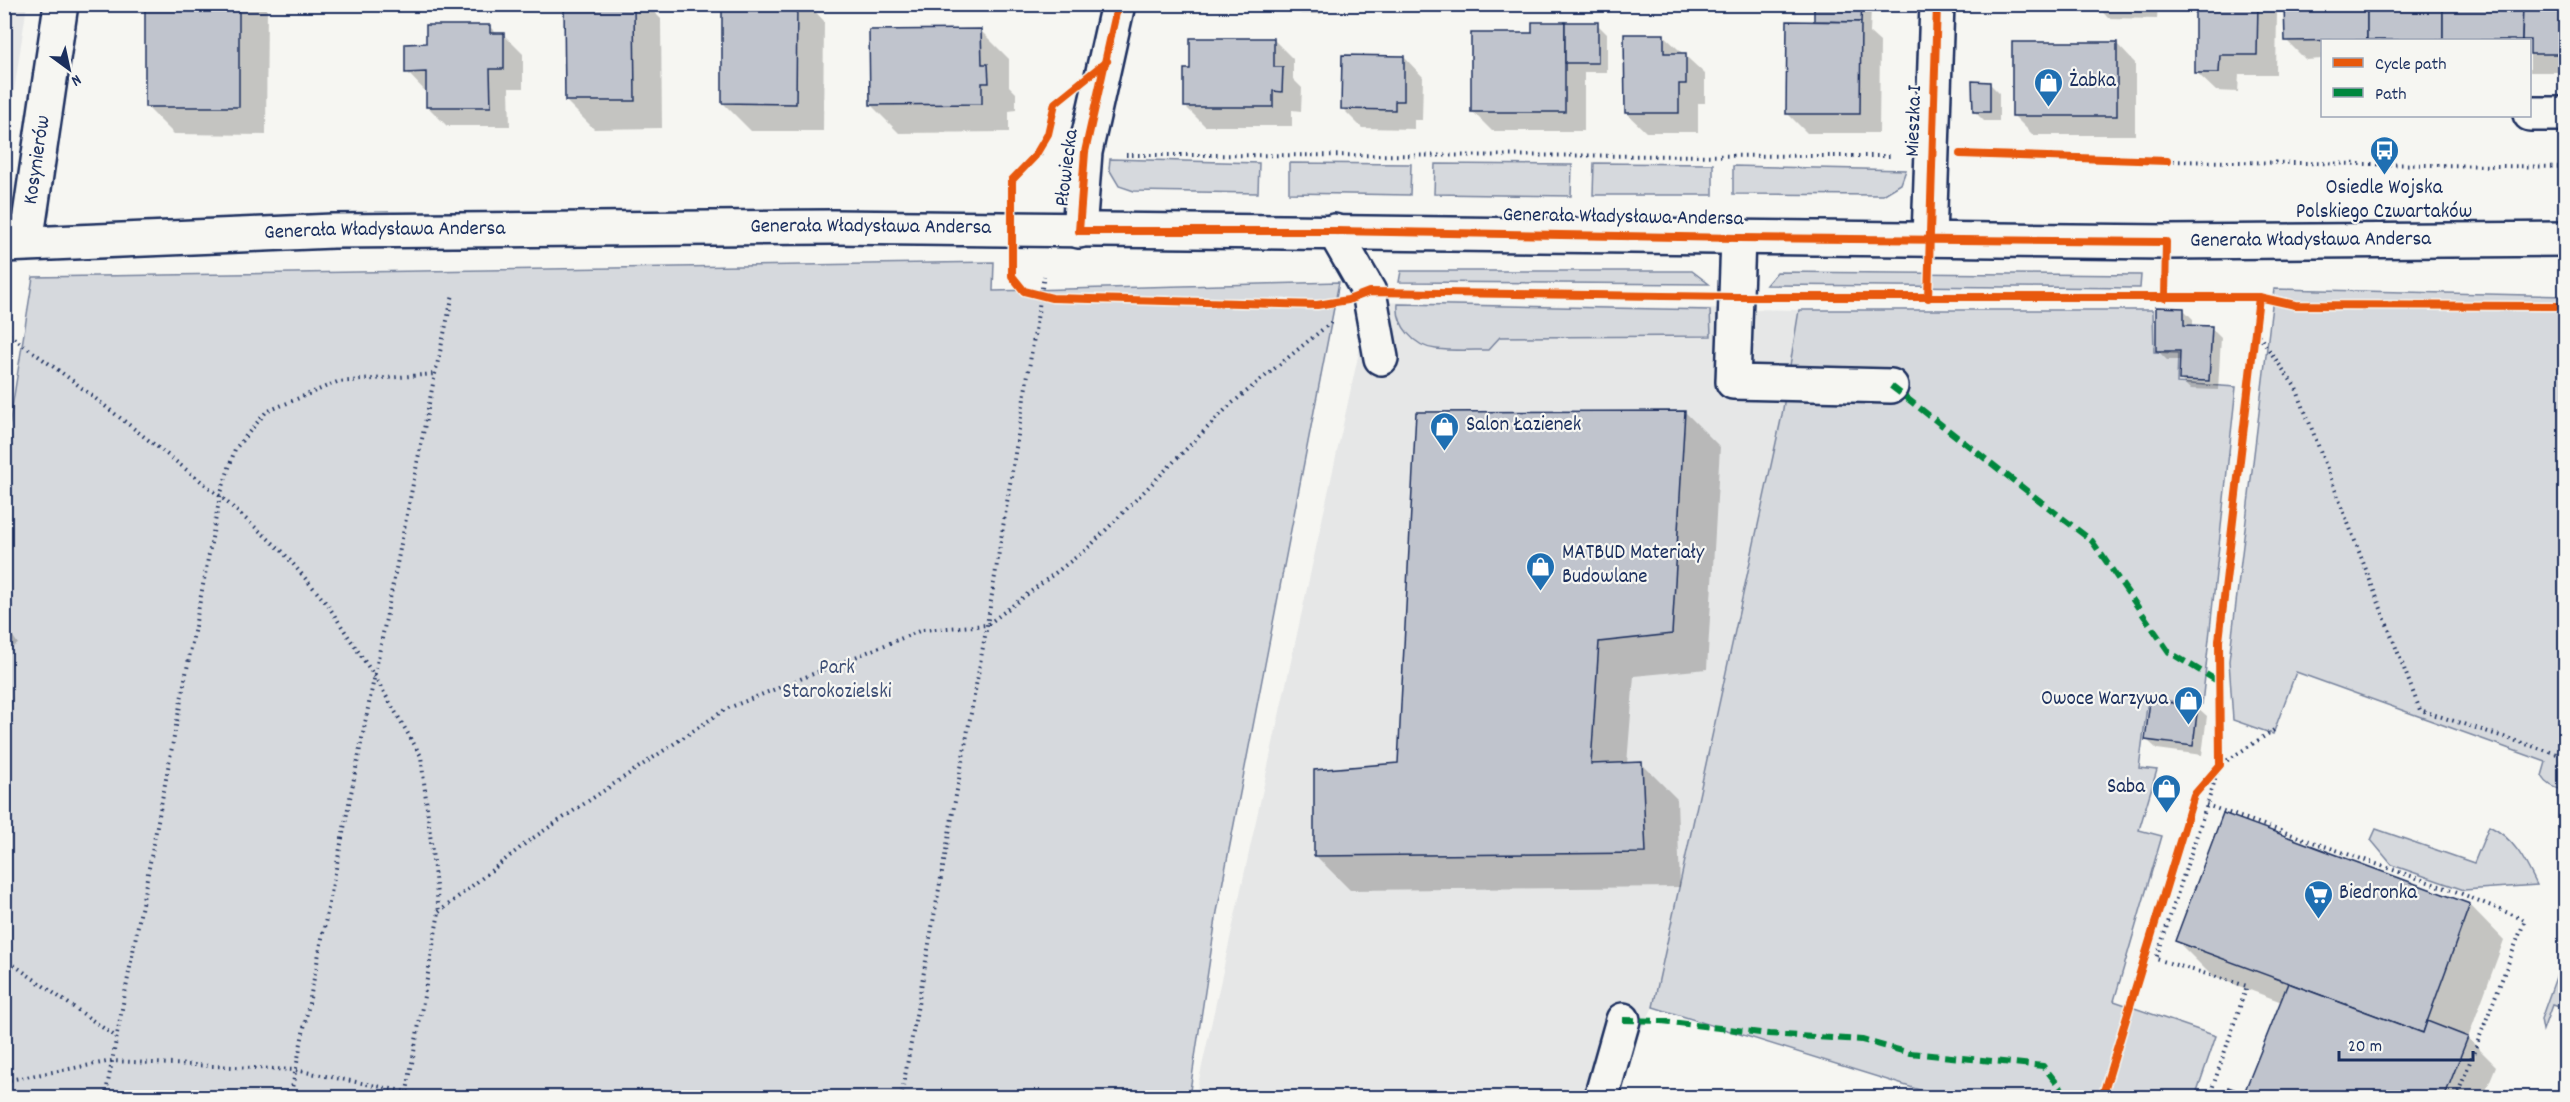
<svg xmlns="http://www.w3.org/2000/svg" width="2570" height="1102" viewBox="0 0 2570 1102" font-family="Dekko,sans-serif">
<rect width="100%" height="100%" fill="#f6f6f2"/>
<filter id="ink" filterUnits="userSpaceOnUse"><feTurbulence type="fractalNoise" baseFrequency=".0167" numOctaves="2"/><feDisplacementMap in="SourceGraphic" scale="12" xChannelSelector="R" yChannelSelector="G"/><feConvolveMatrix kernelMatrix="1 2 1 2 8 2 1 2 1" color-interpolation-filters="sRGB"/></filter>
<g filter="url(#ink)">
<g fill="#e6e7e7">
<polygon points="5,4 27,5 5,151 4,5"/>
<polygon points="1370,302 1799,310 1782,415 1653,1007 1607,1097 1195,1098"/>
</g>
<g fill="#d6d9dd" stroke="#78849e" stroke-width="1.5">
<polygon points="1110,159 1259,163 1258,193 1134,191 1119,186 1109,169"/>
<polygon points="1289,163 1411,164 1410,195 1289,193"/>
<polygon points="1594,163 1713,164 1713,195 1593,195"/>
<polygon points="1435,164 1572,165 1571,196 1434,194"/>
<polygon points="1733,166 1906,170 1901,184 1883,195 1733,194"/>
<polygon points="994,262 993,291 1339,282 1217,912 1189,1097 5,1097 4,458 33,277"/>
<polygon points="1401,271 1692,271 1709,284 1399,282"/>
<polygon points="1777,272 2141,275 2140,288 1766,285"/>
<path d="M 2274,289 L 2565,296 L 2565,790 C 2556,789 2547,785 2542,776 L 2546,762 L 2296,672 L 2273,734 L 2233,720 L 2229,661 Z"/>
<path d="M 1398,304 L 1710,310 L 1711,336 L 1500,337 L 1488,350 C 1471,350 1453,351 1436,349 C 1414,347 1396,325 1398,304 Z"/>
<polygon points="1799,310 2153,310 2154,352 2178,353 2177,383 2236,387 2202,704 2148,699 2139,768 2157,770 2139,830 2162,836 2114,1001 2216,1036 2195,1097 1942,1097 1653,1007 1782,415"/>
<path d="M 2489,826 C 2514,838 2525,860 2537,885 L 2464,890 L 2392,865 L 2371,840 L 2376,829 L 2474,863 Z"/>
<polygon points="2565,952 2565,972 2560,987 2565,989 2565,1009 2552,1005 2543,1030 2541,1019"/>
</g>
<g fill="#0003">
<polygon points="147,4 267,4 266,135 174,134 146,106"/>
<polygon points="521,4 544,4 544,6 524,8"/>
<polygon points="565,4 646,4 661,19 662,128 594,129 566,101"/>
<polygon points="724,4 808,4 824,21 823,131 751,131 723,103"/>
<polygon points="1291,4 1321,4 1321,14 1301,14"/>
<polygon points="1816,4 1869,4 1871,7 1870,33 1880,42 1879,133 1807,133 1787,113 1818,23 1816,21"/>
<polygon points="2099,4 2158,4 2157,19 2108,18 2099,8"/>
<polygon points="2197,4 2268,4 2277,13 2276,74 2239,74 2238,92 2216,91 2196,72"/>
<polygon points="2566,4 2566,72 2530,72 2530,40 2322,40 2322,59 2306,60 2286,40"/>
<polygon points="1597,24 1607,34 1607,72 1584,72 1584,131 1492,131 1472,111 1534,35"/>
<polygon points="489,26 497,34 503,34 523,54 523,88 509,88 510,126 447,126 428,107 426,92 407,72 427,44"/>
<polygon points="981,31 1009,59 1009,86 1016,93 1016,110 1009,111 1009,132 899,133 871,105"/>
<polygon points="1663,35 1705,74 1705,103 1698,103 1698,132 1646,132 1626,113"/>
<polygon points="1273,39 1293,59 1293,79 1302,88 1301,111 1292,110 1292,126 1205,126 1185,106 1192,71"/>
<polygon points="2116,43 2135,63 2135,135 2033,135 2013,115"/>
<polygon points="1404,57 1423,77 1422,120 1414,120 1414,129 1362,128 1343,109"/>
<polygon points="1989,83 1999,93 1999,121 1984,121 1974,111"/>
<polygon points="2184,310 2193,319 2193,327 2211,328 2221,338 2218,390 2190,389 2180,379 2181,360 2167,360 2157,350"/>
<polygon points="1685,412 1720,447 1707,669 1634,676 1627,764 1642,764 1677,799 1680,887 1350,890 1315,855 1399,765"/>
<polygon points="4,623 18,644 4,652"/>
<polygon points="2197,707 2207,716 2202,755 2157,749 2147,740"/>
<polygon points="2224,815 2470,905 2504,940 2468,1038 2496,1066 2483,1098 2225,1098 2245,1095 2282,1002 2212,976 2177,941"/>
</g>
<g fill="#c0c4cd" stroke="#1b2f5e" stroke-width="1.5">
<rect x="145" y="4" width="94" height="103"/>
<polygon points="564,4 634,4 635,101 565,101"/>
<polygon points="722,4 797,4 796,104 722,103"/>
<polygon points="1814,4 1862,4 1861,22 1814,21"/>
<polygon points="2097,4 2149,4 2148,10 2097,9"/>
<polygon points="2195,4 2258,4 2257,55 2220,55 2219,73 2195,73"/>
<polygon points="2284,4 2367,4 2367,40 2285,41"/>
<rect x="2367" y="4" width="76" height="36"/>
<polygon points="2443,4 2523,4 2522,40 2443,40"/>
<polygon points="2523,4 2566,4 2566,54 2530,54 2530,40 2522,40"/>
<polygon points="1787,21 1861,22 1860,114 1786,114"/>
<polygon points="1532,22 1565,22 1565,112 1471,112 1471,33 1532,33"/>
<rect x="1565" y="22" width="33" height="41"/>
<polygon points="426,25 490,25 490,33 504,33 504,69 490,69 491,107 426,107 426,72 405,73 405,44 426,43"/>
<polygon points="981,29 982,64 988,64 989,83 982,83 982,104 870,105 869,30"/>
<polygon points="1624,34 1664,34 1664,53 1686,53 1686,84 1679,84 1679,113 1625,113"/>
<polygon points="1190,38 1274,38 1274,67 1283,67 1282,92 1273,91 1273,107 1184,107 1184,69 1190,69"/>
<rect x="2012" y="42" width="105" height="74"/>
<polygon points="1342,55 1404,56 1404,101 1395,101 1395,110 1341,109"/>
<polygon points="1972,81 1990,82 1990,112 1973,112"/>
<polygon points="2156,307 2184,308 2184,325 2212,326 2209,381 2179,380 2180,351 2156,351"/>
<polygon points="1685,411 1672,634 1599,642 1591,764 1642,762 1646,853 1314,856 1314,770 1398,763 1416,412"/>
<polygon points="2150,701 2198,705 2193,746 2145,740"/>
<polygon points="2223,813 2470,904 2423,1033 2175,941"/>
<polygon points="2288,983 2423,1033 2427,1021 2468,1037 2444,1098 2257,1098 2244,1093"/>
<polygon points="2228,1087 2244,1093 2257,1098 2224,1098"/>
</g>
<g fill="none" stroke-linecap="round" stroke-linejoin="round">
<defs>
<g id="minor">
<polyline points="2530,114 2566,114"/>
<polyline points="1079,231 1085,152 1118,4"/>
<polyline points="1334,231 1369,292 1381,358"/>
<polyline points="1738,238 1733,382 1891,386"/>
<polyline points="1929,238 1937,4"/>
<path id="s1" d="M 26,243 L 61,4"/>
<path id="s2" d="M 4,245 L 333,231 L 833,227 L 2166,242 L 2566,239"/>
<polyline points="1601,1098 1623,1020"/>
</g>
</defs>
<use href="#minor" stroke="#1b2f5e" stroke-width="38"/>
<g stroke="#1b2f5e" stroke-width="4" stroke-dasharray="1.5 4.5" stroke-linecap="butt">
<polyline points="1126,155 1892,156"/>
<polyline points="1035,156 1046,153"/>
<polyline points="2167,161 2566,167"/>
<polyline points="2255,330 2296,388 2420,710 2566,757"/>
<polyline points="4,331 73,381 220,496 282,551 327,604 375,677 421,756 439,912 407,1091 404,1098"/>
<polyline points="2206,805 2460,893 2525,920 2456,1098"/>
<polyline points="439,912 530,840 726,709 922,630 987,625 1088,548 1230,405 1334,320"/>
<polyline points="4,958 116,1037"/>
<polyline points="4,1081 112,1061 295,1070 438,1098"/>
<polyline points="105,1098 220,496 235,449 266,412 337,382 435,374"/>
<polyline points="290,1098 435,374 453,294"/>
<polyline points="901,1098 987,625 1044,276"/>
<polyline points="2209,1098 2247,986 2156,959 2220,765 2274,730"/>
</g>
<use href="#minor" stroke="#f6f6f2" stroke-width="33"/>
<g stroke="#00873e" stroke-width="6" stroke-dasharray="12 6" stroke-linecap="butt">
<polyline points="1891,386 2092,541 2169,652 2219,682"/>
<polyline points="1623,1020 1662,1021 1769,1034 1862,1040 1910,1053 2043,1066 2069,1098"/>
</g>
<defs>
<g id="cycleway">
<polyline points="1118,4 1085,152 1079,231 1334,231 1738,238 2166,242 2165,298"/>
<polyline points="1107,61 1055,103 1048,134 1035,156 1012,180 1012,276 1024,291 1052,298 1317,305 1348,300 1369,292 1736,297 2259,297 2295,305 2566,306"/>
<polyline points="1960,154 2167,161"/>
<polyline points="1928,298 1937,4"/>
<polyline points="2102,1098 2194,795 2220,765 2219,641 2259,297"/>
</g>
</defs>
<use href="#cycleway" stroke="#f6f6f2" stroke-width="11"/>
<use href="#cycleway" stroke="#e8590c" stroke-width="8"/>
</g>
</g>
<defs>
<symbol id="shop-pin" viewBox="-11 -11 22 30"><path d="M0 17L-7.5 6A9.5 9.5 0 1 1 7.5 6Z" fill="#1f6fb2" stroke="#f6f6f2"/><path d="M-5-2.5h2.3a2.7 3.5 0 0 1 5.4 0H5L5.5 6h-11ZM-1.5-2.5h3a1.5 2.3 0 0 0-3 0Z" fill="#fff"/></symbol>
<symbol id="bus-pin" viewBox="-11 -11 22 30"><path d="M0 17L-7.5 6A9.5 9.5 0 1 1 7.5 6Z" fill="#1f6fb2" stroke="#f6f6f2"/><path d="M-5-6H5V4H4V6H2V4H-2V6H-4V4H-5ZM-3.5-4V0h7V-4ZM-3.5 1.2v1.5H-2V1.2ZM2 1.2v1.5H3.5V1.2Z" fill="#fff"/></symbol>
<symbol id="supermarket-pin" viewBox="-11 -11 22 30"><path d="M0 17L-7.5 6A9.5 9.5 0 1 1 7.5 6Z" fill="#1f6fb2" stroke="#f6f6f2"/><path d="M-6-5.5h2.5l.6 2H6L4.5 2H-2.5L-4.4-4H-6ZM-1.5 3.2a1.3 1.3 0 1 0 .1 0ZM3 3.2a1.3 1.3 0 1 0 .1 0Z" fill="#fff"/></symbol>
</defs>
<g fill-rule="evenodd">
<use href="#shop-pin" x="2032" y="66" width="33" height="45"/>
<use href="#bus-pin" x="2368" y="134" width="33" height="45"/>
<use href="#shop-pin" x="1428" y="410" width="33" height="45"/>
<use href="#shop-pin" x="1524" y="550" width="33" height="45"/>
<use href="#shop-pin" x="2172" y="684" width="33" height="45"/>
<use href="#shop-pin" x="2150" y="772" width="33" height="45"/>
<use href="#supermarket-pin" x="2302" y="878" width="33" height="45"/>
</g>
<g text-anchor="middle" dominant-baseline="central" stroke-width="4.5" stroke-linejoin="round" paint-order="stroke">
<g font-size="21" fill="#1b2f5e" stroke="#f6f6f2" text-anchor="start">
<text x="2069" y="82">Żabka</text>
<text x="2384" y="189" text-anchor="middle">Osiedle Wojska<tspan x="2384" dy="24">Polskiego Czwartaków</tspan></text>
<text x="1466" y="426">Salon Łazienek</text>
<text x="1562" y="554">MATBUD Materiały<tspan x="1562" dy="24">Budowlane</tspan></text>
<text x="2168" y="700" text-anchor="end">Owoce Warzywa</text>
<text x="2145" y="788" text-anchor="end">Saba</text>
<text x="2339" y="894">Biedronka</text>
</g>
<g font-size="21" fill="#1b2f5e" stroke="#f6f6f2">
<text transform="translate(1915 121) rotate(-88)">Mieszka I</text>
<text stroke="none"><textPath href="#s1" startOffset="84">Kosynierów</textPath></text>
<text transform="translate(1068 168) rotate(-83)">Płowiecka</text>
<text transform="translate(1623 218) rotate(1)">Generała Władysława Andersa</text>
<text stroke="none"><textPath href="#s2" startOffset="867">Generała Władysława Andersa</textPath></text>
<text stroke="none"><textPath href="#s2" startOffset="381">Generała Władysława Andersa</textPath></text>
<text stroke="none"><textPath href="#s2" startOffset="2307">Generała Władysława Andersa</textPath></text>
</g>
<g font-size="21" fill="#405177" stroke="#f6f6f2">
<text x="837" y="669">Park<tspan x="837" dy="24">Starokozielski</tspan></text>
</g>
</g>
<rect width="2570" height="1102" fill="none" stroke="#f6f6f2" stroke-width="24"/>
<rect x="12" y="12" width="2546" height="1078" fill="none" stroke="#1b2f5e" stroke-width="2" filter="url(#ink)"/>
<rect x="2321" y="39" width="210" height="78" fill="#f6f6f2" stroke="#9ea6b7" stroke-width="1.5"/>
<rect x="2333" y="58" width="30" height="9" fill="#e8590c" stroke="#9ea6b7" stroke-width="1.5"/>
<text x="2375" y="69" font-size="18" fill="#1b2f5e">Cycle path</text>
<rect x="2333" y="88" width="30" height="9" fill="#00873e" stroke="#9ea6b7" stroke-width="1.5"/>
<text x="2375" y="99" font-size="18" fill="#1b2f5e">Path</text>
<g transform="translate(69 69) rotate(147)" stroke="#f6f6f2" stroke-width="4.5" paint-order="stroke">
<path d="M0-4.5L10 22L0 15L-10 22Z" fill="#1b2f5e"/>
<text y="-9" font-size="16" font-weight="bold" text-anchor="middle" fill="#1b2f5e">N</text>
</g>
<path d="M2339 1051v9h134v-9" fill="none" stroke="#1b2f5e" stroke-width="3"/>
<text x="2348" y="1051" font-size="18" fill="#1b2f5e" stroke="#f6f6f2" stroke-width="4.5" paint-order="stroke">20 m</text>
</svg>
